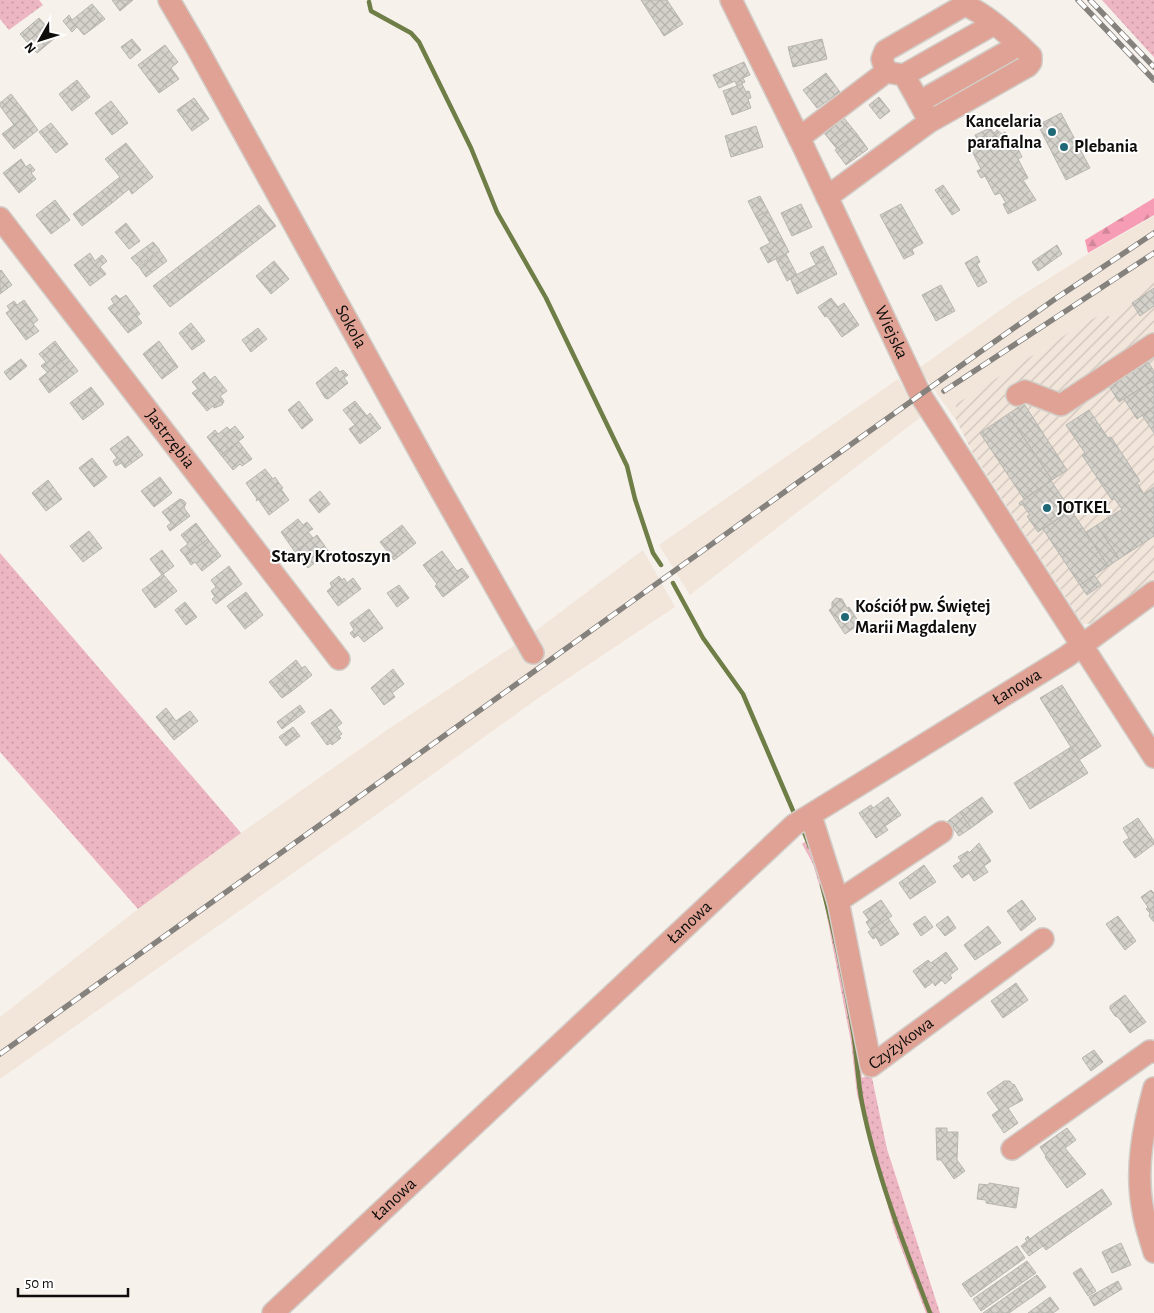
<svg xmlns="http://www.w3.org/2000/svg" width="1154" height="1313" viewBox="0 0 1154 1313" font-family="'Alegreya Sans',sans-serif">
<defs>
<pattern id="industrial-furrows" width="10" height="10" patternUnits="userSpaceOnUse" patternTransform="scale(1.25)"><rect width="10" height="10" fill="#f2e6db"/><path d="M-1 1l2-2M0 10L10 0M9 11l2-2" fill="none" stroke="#cec4bb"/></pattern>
<pattern id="grass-dots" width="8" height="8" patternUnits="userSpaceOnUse" patternTransform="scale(1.25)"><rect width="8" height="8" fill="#edb6c3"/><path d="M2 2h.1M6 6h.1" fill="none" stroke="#ca9ba6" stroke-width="1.8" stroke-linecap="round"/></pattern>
<pattern id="forest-firs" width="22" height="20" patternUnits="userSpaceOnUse" patternTransform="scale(1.25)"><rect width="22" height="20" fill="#f69db5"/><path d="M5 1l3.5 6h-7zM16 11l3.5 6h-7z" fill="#d2869a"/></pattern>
<pattern id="building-cross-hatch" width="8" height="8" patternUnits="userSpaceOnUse" patternTransform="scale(1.25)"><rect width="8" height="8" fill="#d4d2cb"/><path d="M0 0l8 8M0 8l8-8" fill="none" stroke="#b5b3ad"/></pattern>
</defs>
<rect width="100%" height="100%" fill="#f7f1ec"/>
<g fill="#f2e6db">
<polygon points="1154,216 1154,281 1139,291 1113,319 1104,313 1081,325 957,404 956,420 919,368 1016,299 1083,257"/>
<polygon points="898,379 921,417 690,595 659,545"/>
<polygon points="643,550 675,607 537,699 383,810 0,1079 0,1017 138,909 241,833 387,730 530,635"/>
</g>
<polygon fill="url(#industrial-furrows)" points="1154,281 1154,585 1102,623 1083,624 971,450 956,420 956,404 1081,325 1104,313 1113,319 1139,291"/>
<g fill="url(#grass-dots)">
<polygon points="0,0 39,0 43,5 9,30 0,19"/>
<polygon points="1102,0 1154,0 1154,57 1150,53"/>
<polygon points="0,553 241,833 138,909 0,752"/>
<polygon points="810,838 831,906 856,1034 862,1078 871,1073 887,1149 940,1313 926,1313 895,1232 857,1094 851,1042 824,901 813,864 802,844"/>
</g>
<polygon fill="url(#forest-firs)" points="1154,198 1154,215 1088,253 1085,240"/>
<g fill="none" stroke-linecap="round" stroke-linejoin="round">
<g stroke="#6e7e46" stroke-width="4.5">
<polyline points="369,2 371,11 411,33 419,42 471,148 497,212 546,298 627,466 635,499 653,553 661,565"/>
<polyline points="673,583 703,638 743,694 794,813"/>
<polyline points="803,830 810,847"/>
<path d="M 822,885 C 835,936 846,987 854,1038 C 857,1060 858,1082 862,1103 C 876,1174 904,1245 930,1313"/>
</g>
</g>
<g fill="url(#building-cross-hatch)" stroke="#b8b6b0">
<polygon points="112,0 133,0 120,11"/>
<polygon points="641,0 667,0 683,24 664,36"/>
<polygon points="92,4 105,19 84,35 77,27 72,32 63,21 69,15 72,20"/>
<polygon points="39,18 56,37 37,53 20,34"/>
<polygon points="132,39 141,50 130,59 121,47"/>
<polygon points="822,39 827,59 793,67 788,47"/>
<polygon points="165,45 178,62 171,68 179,79 159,93 138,65"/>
<polygon points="744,62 750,75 743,78 745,82 737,86 735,81 719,88 713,75"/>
<polygon points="826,73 840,92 817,108 803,90"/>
<polygon points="77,80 90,97 72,111 59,94"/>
<polygon points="742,84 746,92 749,91 751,98 748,99 751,108 732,115 723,91"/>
<polygon points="11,94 27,115 14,125 0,106 0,103"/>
<polygon points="879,97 890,111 880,119 869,105"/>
<polygon points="194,98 209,119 192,131 177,110"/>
<polygon points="111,101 128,123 112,135 95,113"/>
<polygon points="1061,113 1090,168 1066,180 1038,125"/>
<polygon points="27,115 38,130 14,149 2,134"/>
<polygon points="844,118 857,134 837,149 824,133"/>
<polygon points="51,123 68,144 56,153 39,132"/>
<polygon points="756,126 763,147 731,157 725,136"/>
<polygon points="990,128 994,133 997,130 1002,134 1005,132 1014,151 1018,149 1022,157 1018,159 1028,178 1023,180 1036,200 1008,214 1003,204 1006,203 1000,193 995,195 985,176 981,178 977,171 981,169 970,147 971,142 977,139 975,135"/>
<polygon points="857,134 868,149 846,165 835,150"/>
<polygon points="126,143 153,177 132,194 129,189 112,203 102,191 120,177 105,159"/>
<polygon points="21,159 26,167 30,164 35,170 31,173 36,179 19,193 3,173"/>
<polygon points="943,185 960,210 952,215 935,190"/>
<polygon points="102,191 112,203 82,226 73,214"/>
<polygon points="760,196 768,211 756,217 748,201"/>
<polygon points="55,200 70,220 51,234 36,215"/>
<polygon points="801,204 812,227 792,236 781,213"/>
<polygon points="901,204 923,243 912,249 914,254 904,259 880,215"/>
<polygon points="259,205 276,226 170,307 153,286"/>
<polygon points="768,211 789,252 768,263 760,248 770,243 756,217"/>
<polygon points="126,223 140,241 129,249 115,232"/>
<polygon points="153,242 160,250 138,266 131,258"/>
<polygon points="1057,245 1062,254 1038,271 1032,262"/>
<polygon points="823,246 829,258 816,265 810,253"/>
<polygon points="160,251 167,261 146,277 139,267"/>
<polygon points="90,253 95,261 102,255 107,261 100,267 106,274 90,286 74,265"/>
<polygon points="786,254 797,275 787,281 776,259"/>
<polygon points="977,256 980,262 977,264 987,282 978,287 965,263"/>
<polygon points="829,258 837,274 797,294 790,278"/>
<polygon points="274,261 289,279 271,294 256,276"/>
<polygon points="1,270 12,285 0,294 0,271"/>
<polygon points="941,285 955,311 936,321 922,295"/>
<polygon points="1154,288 1154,306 1140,316 1132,303"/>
<polygon points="116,295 120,299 126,295 140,314 137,316 142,323 128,333 108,308 114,304 111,299"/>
<polygon points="831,298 838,307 844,303 859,325 842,337 827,316 825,317 818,307"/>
<polygon points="24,300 38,320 33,324 39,331 26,340 6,313 10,310 7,306 14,301 17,305"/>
<polygon points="191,323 205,341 192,350 179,333"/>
<polygon points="258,328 267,339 251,352 242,340"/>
<polygon points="55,341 67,357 47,372 41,366 46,362 39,354"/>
<polygon points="159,341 178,367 162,379 143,354"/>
<polygon points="1143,355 1154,371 1154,380 1119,402 1105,380"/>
<polygon points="67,357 78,371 49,393 39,379"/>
<polygon points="21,359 27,366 10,380 4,372"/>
<polygon points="336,367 340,372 343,370 348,375 344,378 348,383 328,399 325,398 316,383"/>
<polygon points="204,372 210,380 215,376 227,391 220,396 224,401 222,405 214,408 213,406 207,411 192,393 198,389 192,382"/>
<polygon points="1154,380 1154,407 1137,419 1124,399"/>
<polygon points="91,387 104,404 83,420 70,403"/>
<polygon points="299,401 313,420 302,429 288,410"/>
<polygon points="355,401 367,416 370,413 381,428 360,444 349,429 355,425 343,410"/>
<polygon points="1024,404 1067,470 1052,480 1008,414"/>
<polygon points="1154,407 1154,433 1142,415"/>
<polygon points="1089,410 1108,438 1111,437 1140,481 1137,483 1144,494 1154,487 1154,536 1119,559 1097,525 1122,509 1114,498 1112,500 1082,455 1085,453 1066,425"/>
<polygon points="1008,414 1052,480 1024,499 980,433"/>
<polygon points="235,426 244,437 221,455 207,437 215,430 218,434 227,427 230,430"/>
<polygon points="128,436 143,455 125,468 121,463 116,466 113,461 117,458 110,449"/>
<polygon points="239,442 252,459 242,466 240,464 233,470 221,455"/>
<polygon points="92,458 107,477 94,487 79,468"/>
<polygon points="265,469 273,479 275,477 279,483 256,501 257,499 246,483"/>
<polygon points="160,477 172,493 154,507 141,491"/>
<polygon points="48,480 62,499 46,511 32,493"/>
<polygon points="1051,481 1071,510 1038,532 1027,516 1030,515 1022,504 1020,505 1019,503"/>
<polygon points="279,483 283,488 281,489 289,500 269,515 258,499 256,501"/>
<polygon points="320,491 330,504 319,513 309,500"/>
<polygon points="180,499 183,500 186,503 184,508 190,516 170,531 167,526 171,523 162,512"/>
<polygon points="1071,510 1108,566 1080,585 1043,529"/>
<polygon points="298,519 303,525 307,522 313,529 308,532 313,538 295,552 281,532"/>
<polygon points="196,523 208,539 185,556 180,550 188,544 181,535"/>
<polygon points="402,525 416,543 394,560 380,542"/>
<polygon points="1097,525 1119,559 1108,566 1086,532"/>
<polygon points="89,531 102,548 83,562 70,546"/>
<polygon points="317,535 329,552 308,568 303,562 302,563 299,559 301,558 295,552"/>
<polygon points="208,539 221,556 202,571 195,562 191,565 185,556"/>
<polygon points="162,550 174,566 162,575 150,559"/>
<polygon points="442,551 457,571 462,568 469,577 443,597 435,586 437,584 423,565"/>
<polygon points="229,566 242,584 216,604 212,599 215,597 211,591 216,587 211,580"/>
<polygon points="163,574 177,591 155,608 142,590"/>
<polygon points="1094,575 1101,585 1087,595 1080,585"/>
<polygon points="339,576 342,580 344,578 347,583 353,578 361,589 338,606 327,591 332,587 330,583"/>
<polygon points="399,585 409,598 397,607 387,593"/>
<polygon points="246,592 263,615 245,629 227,606"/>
<polygon points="836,598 842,599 847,608 849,607 860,624 845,634 829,610 832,608 832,602"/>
<polygon points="185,602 197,617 186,625 175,610"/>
<polygon points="369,609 383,628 364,642 358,635 354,638 350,633 354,630 350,623"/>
<polygon points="296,660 302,668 305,666 312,675 292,691 279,674"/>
<polygon points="393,669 404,684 392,693 395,697 384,705 371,688"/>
<polygon points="279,674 292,691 282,698 269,682"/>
<polygon points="1062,685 1101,746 1079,760 1040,698"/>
<polygon points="300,705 305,712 282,729 277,722"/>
<polygon points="166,708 176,721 190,711 198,721 174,740 156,717"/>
<polygon points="331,709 342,723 337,727 342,734 339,736 341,738 332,745 331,743 327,745 311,723"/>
<polygon points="293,727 300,736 286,746 279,737"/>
<polygon points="1071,747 1088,773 1030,809 1014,783"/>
<polygon points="888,797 901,815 885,826 888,830 876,838 859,813 871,805 873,808"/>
<polygon points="982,797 993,812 971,828 960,812"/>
<polygon points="960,812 971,828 959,836 948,821"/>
<polygon points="1138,818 1154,841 1154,844 1135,858 1123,842 1129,838 1123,828"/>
<polygon points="979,843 991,861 984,866 988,872 974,881 969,873 962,878 953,866 961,861 958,857 968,851 969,853"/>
<polygon points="924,865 936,882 910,899 899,883"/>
<polygon points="1151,890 1154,893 1154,922 1149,916 1150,913 1146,909 1148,907 1141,897"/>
<polygon points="881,900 892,916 871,930 866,922 869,920 863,912"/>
<polygon points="1022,900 1036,919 1021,931 1007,911"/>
<polygon points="925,916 933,927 921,936 913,924"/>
<polygon points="948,916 956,928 945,936 936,925"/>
<polygon points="1118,916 1136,941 1125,950 1106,924"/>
<polygon points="888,918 899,934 881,946 876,937 873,939 868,932"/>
<polygon points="988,926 1001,943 975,960 964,945"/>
<polygon points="946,952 958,969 950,975 952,978 945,984 942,980 935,986 933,982 925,988 913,971 928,960 931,963"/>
<polygon points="1016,983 1028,1000 1003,1018 991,1001"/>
<polygon points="1125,995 1146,1022 1130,1033 1118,1017 1115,1016 1110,1009 1110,1006"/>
<polygon points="1094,1050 1103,1062 1091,1071 1082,1058"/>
<polygon points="1004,1081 1010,1081 1013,1085 1014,1084 1023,1100 1008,1108 1018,1123 1004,1133 992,1115 999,1110 987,1093"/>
<polygon points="936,1128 947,1128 947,1132 958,1132 957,1160 965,1171 954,1179 941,1160 937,1160"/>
<polygon points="1067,1128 1076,1140 1065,1148 1086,1174 1067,1188 1045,1157 1046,1156 1040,1147"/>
<polygon points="989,1183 1019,1188 1016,1208 986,1203 986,1200 977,1199 979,1184 989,1185"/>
<polygon points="1102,1189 1112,1204 1046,1250 1035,1235"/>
<polygon points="1035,1235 1043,1246 1029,1256 1021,1246 1027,1241 1025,1239 1028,1236 1030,1239"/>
<polygon points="1121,1243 1131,1265 1112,1273 1102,1252"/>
<polygon points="1017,1246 1025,1258 971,1297 962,1284"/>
<polygon points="1027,1261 1036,1273 981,1311 973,1299"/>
<polygon points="1081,1268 1096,1291 1088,1296 1073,1273"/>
<polygon points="1037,1275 1046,1287 1009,1313 983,1313"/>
<polygon points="1118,1281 1122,1289 1094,1306 1089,1297"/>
<polygon points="1050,1297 1059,1309 1053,1313 1028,1313"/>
</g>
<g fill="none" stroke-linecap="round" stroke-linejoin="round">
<defs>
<g id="minor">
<path id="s1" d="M 169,0 L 197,48 L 439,487 L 533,653"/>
<path id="s2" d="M 731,0 L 804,148 L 921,396 L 1154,757"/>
<polyline points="904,75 994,24"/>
<polyline points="926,115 919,102 1019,45"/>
<polyline points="799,138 886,72 904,75 919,102"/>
<path d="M 827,197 L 929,122 L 1028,66 L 1031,62 L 1031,56 C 1020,45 977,5 963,6 L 885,51 L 882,59 L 886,72"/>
<path id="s3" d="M 0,218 L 339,659"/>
<polyline points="1017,395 1025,391 1061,405 1154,344"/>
<path id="s4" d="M 811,816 L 838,901 L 871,1066 L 1043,939"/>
<polyline points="838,901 942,832"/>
<path d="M 1154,1088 C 1143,1128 1135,1170 1143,1211 C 1145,1225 1150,1238 1154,1252"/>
<polyline points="1012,1149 1150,1051 1154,1052"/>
<path id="s5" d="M 273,1313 L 794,825 L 1066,657 L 1154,592"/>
</g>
</defs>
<use href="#minor" stroke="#d2cdc8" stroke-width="24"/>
<use href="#minor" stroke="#dfa294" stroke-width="21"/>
<defs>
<g id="rail">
<polyline points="1078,0 1154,80"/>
<polyline points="1090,0 1154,67"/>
<polyline points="944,391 1154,253"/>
<polyline points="0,1054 987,347 1055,299 1154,233"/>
</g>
</defs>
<use href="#rail" stroke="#85817d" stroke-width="5.5"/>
<use href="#rail" stroke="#fff" stroke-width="4" stroke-dasharray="11" stroke-linecap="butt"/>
</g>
<g fill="#216876" stroke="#fff" stroke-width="2">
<circle cx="1052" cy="132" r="5"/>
<circle cx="1064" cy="147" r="5"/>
<circle cx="1047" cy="508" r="5"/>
<circle cx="845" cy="617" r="5"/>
</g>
<g text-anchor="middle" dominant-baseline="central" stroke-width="4" stroke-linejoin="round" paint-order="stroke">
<g font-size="18" font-weight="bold" fill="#0f0d0b" stroke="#fff" text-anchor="start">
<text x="1042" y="122" text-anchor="end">Kancelaria<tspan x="1042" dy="21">parafialna</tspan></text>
<text x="1074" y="147">Plebania</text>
<text x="1057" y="508">JOTKEL</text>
<text x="855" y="607">Kościół pw. Świętej<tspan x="855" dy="21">Marii Magdaleny</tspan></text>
</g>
<g font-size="18" fill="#0f0d0b" stroke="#fff">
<text stroke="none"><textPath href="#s1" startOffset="374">Sokola</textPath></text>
<text stroke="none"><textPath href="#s2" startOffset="369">Wiejska</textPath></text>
<text stroke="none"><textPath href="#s3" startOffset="279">Jastrzębia</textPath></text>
<text stroke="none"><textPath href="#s5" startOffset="976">Łanowa</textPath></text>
<text stroke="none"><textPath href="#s5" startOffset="571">Łanowa</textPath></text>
<text stroke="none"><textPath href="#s4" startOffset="295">Czyżykowa</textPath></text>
<text stroke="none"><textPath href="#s5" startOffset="166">Łanowa</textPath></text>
</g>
<g font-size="19" font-weight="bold" fill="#0f0d0b" stroke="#fff">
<text x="331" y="556">Stary Krotoszyn</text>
</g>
</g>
<g transform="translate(40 40) rotate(231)" stroke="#ffffff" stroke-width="4" paint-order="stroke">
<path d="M0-4L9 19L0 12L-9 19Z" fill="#0f0d0b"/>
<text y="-8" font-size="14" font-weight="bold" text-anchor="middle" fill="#0f0d0b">N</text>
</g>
<path d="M18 1288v8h110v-8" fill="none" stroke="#0f0d0b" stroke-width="2.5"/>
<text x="25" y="1288" font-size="15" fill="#0f0d0b" stroke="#ffffff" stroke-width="4" paint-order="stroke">50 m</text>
</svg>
